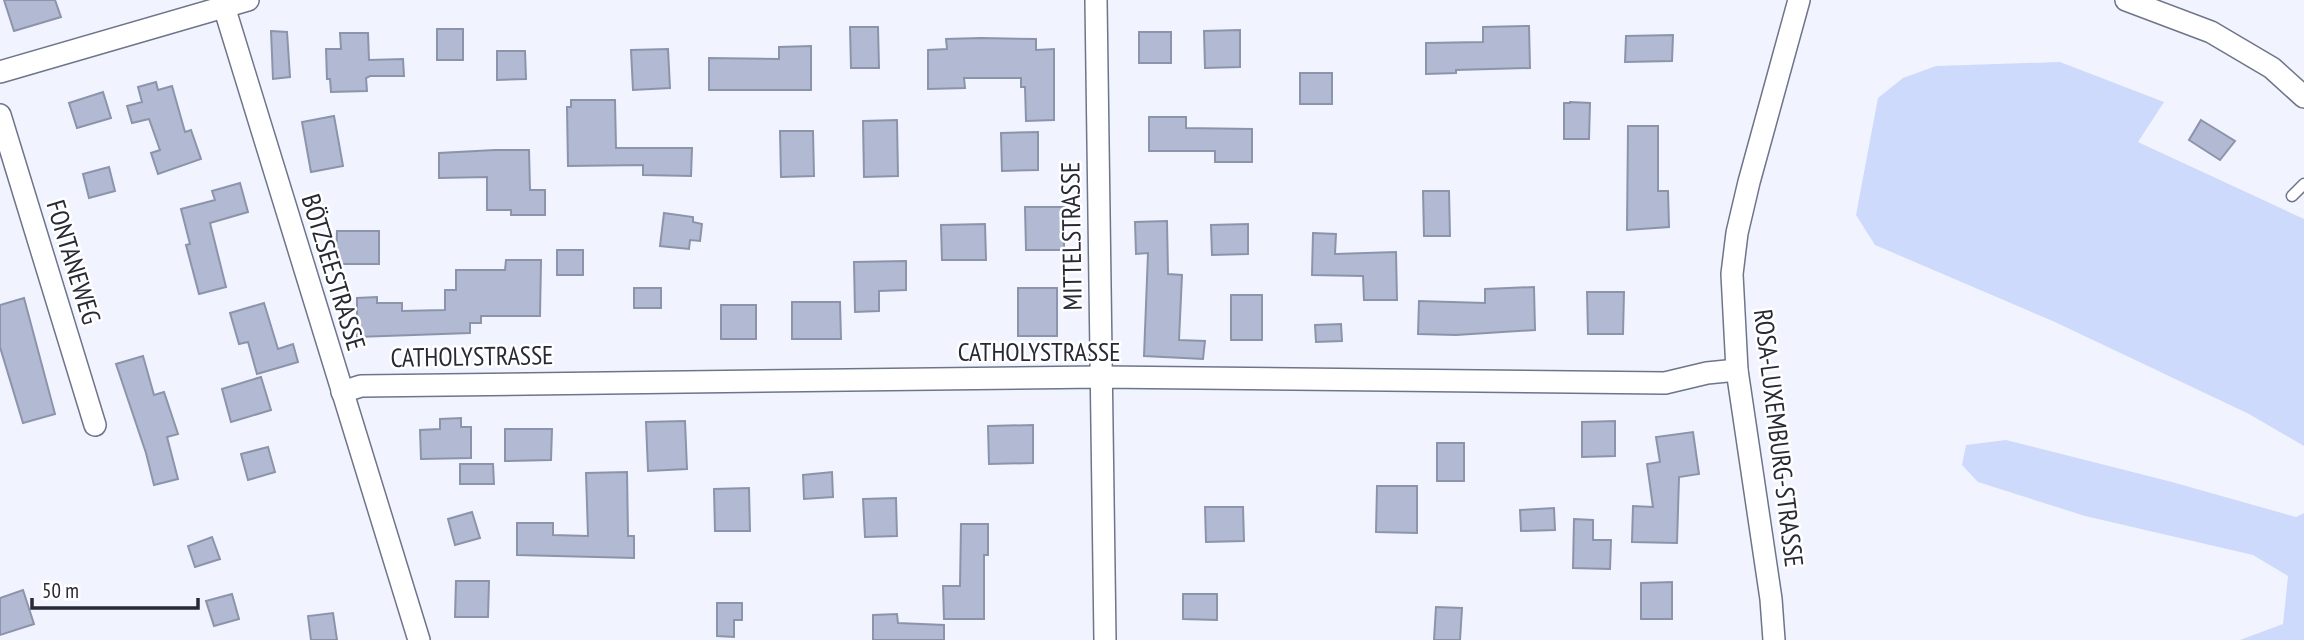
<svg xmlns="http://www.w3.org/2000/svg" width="2304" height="640" viewBox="0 0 2304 640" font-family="'PT Sans Narrow',sans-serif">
<rect width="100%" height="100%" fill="#f1f4fe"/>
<g fill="#cedafc">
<polygon points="2060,62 2164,102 2138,142 2304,219 2304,446 2249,414 2055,322 1875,245 1856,215 1878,98 1903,78 1936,66"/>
<polygon points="2006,440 2172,482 2296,517 2304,513 2304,640 2240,640 2283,624 2288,576 2253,555 2085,516 1978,482 1962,465 1966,445"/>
</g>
<g fill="#b1bad2" stroke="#8b94ab" stroke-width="2">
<polygon points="4,0 55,0 61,17 14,31"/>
<polygon points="1529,26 1530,68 1456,70 1456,73 1426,74 1426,43 1483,42 1483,27"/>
<polygon points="850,27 878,27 879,68 851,68"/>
<rect x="437" y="29" width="26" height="31"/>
<polygon points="1240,30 1240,67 1205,68 1204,31"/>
<polygon points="271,31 287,32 290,77 273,79"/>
<rect x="1139" y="32" width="32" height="31"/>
<polygon points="340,33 368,33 369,60 403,59 404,76 370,76 366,78 367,91 331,92 330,79 327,79 326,49 341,49"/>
<polygon points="1673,35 1672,61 1625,62 1626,36"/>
<polygon points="981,38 1036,39 1036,50 1054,49 1054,120 1026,121 1025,87 1021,87 1021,78 964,78 965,88 928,89 928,50 947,49 946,39"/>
<polygon points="811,46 811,90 709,90 709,58 779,59 779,47"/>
<polygon points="668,49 670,88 633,90 631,50"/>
<polygon points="497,51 525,51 526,79 497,80"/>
<rect x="1300" y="73" width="32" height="31"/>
<polygon points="156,82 158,90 172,86 185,132 191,130 201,159 158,174 151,153 160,150 149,119 132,123 127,106 142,102 138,87"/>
<polygon points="103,92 111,118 77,128 69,103"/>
<polygon points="571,100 615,100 616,148 692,148 691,176 643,175 643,165 568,166 567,107 571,107"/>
<polygon points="1570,102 1590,103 1589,139 1564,139 1564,103 1570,103"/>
<polygon points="334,116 343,166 311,172 302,122"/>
<polygon points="1149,117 1186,117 1186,128 1252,129 1252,162 1215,162 1215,151 1149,151"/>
<polygon points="897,120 898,176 864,177 863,121"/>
<polygon points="2201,120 2235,141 2220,160 2189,140"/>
<polygon points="1628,126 1658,126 1658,191 1668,191 1669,227 1627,230"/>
<polygon points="780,131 813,131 814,176 781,177"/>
<polygon points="1038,132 1038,170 1002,171 1001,133"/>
<polygon points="495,150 529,150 530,190 545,190 545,215 511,215 511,210 487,210 487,177 439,178 439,153"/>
<polygon points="109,167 115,191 89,198 83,174"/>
<polygon points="240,183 248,212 210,223 226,287 199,294 186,245 190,244 181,209 215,200 212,191"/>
<polygon points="1423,191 1449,191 1450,236 1424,236"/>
<polygon points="1025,207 1064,207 1064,250 1026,250"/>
<polygon points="664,213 693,217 693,222 702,224 700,241 690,240 689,249 660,246"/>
<polygon points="1167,221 1168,274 1182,275 1179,340 1205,341 1203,359 1144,356 1148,253 1136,254 1135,222"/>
<polygon points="985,224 986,260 942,260 941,225"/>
<polygon points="1248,224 1248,254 1212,255 1211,225"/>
<polygon points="337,231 379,231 379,264 336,264"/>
<polygon points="1313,233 1336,234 1335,254 1396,252 1397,300 1364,300 1363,276 1312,275"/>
<rect x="557" y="250" width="26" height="25"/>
<polygon points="506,260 541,260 540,316 481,316 481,323 470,323 470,333 357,337 357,298 377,297 377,303 402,303 402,311 445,310 445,290 456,290 456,270 505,270"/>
<polygon points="906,261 906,290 879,291 879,311 855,312 854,262"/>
<polygon points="1534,287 1535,330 1456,335 1418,334 1419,301 1485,303 1485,289"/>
<rect x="634" y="288" width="27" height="20"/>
<rect x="1018" y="288" width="39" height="48"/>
<polygon points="1587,292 1624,292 1623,334 1588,334"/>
<rect x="1231" y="295" width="31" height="45"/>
<polygon points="24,298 55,414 23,423 0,347 0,305"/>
<polygon points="792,302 840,302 841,339 792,339"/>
<polygon points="264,303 278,349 293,344 298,362 257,374 248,342 239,344 230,313"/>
<rect x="721" y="305" width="35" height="34"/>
<polygon points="1341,324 1342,341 1316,342 1315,325"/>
<polygon points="143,356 154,395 164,392 178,434 167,437 178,479 154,485 146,453 116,364"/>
<polygon points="261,377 271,410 231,422 222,389"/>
<polygon points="461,418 461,427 471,427 471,458 421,459 420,430 440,429 440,419"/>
<polygon points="685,421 687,469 648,471 646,422"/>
<polygon points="1615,421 1615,456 1582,457 1582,422"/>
<polygon points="1033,425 1033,463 989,464 988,426"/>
<polygon points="505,429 552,429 551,460 505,461"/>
<polygon points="1693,432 1699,474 1679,477 1677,543 1632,542 1633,506 1653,507 1647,464 1660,462 1656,437"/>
<rect x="1437" y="443" width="27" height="38"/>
<polygon points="268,447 275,472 248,480 241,454"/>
<polygon points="460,464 493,464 494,484 460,484"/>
<polygon points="627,472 628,536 634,536 634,558 517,555 517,523 553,523 553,535 588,536 586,473"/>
<polygon points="832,472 833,497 804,499 803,475"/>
<polygon points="1377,486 1417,486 1417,533 1376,532"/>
<polygon points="749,488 750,531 715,531 714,489"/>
<polygon points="896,498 897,536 865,537 863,499"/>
<polygon points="1205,507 1243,507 1244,541 1206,542"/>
<polygon points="1554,508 1555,530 1521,531 1520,510"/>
<polygon points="472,512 480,538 455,545 448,519"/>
<polygon points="1574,519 1593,520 1593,540 1611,540 1610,569 1573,568"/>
<polygon points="961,524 988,524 988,555 984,555 984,619 944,619 943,586 960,586"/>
<polygon points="212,537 220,559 195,567 188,546"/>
<polygon points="456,581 489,581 488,617 455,617"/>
<polygon points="1672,582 1672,619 1641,619 1641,583"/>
<polygon points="23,590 34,624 0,635 0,598"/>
<polygon points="232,594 239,619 214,626 206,601"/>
<polygon points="1183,594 1217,594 1217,620 1183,619"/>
<polygon points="717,603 742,603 742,620 734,620 734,637 717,636"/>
<polygon points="1436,607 1462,608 1460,640 1434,640"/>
<polygon points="333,613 337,640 311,640 308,616"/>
<polygon points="897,614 898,623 944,625 944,640 873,640 873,615"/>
</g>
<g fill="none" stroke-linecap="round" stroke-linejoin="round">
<defs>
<polyline id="service" points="2292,196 2304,184"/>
<g id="minor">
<polyline points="222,0 419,640"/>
<polyline points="1096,0 1105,640"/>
<polyline points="2126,0 2211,32 2272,68 2304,97"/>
<polyline points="0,72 248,0"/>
<polyline points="0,115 95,425"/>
<polyline points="342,392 361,386 1101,377 1665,383 1707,373 1737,370"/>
<polyline points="1774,640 1771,599 1737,370 1732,274 1737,233 1749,182 1799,0"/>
</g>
</defs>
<use href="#service" stroke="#6d758a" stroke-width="13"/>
<use href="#minor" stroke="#6d758a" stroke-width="24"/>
<use href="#service" stroke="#fff" stroke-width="10"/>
<use href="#minor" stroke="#fff" stroke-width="21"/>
</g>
<g text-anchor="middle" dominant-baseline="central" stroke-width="5" stroke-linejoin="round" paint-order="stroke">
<g font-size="26" fill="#272a34" stroke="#fff">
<text transform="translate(1071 236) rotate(-91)">MITTELSTRASSE</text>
<text transform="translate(74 262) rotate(73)">FONTANEWEG</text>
<text transform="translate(334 272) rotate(73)">BÖTZSEESTRASSE</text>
<text x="1039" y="351">CATHOLYSTRASSE</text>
<text transform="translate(472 356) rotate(-1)">CATHOLYSTRASSE</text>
<text transform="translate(1779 438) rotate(83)">ROSA-LUXEMBURG-STRASSE</text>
</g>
</g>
<path d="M32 598v10h166v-10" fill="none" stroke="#272a34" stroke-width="3.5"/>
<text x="42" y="598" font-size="21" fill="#272a34" stroke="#ffffff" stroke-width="5" paint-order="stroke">50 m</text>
</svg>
